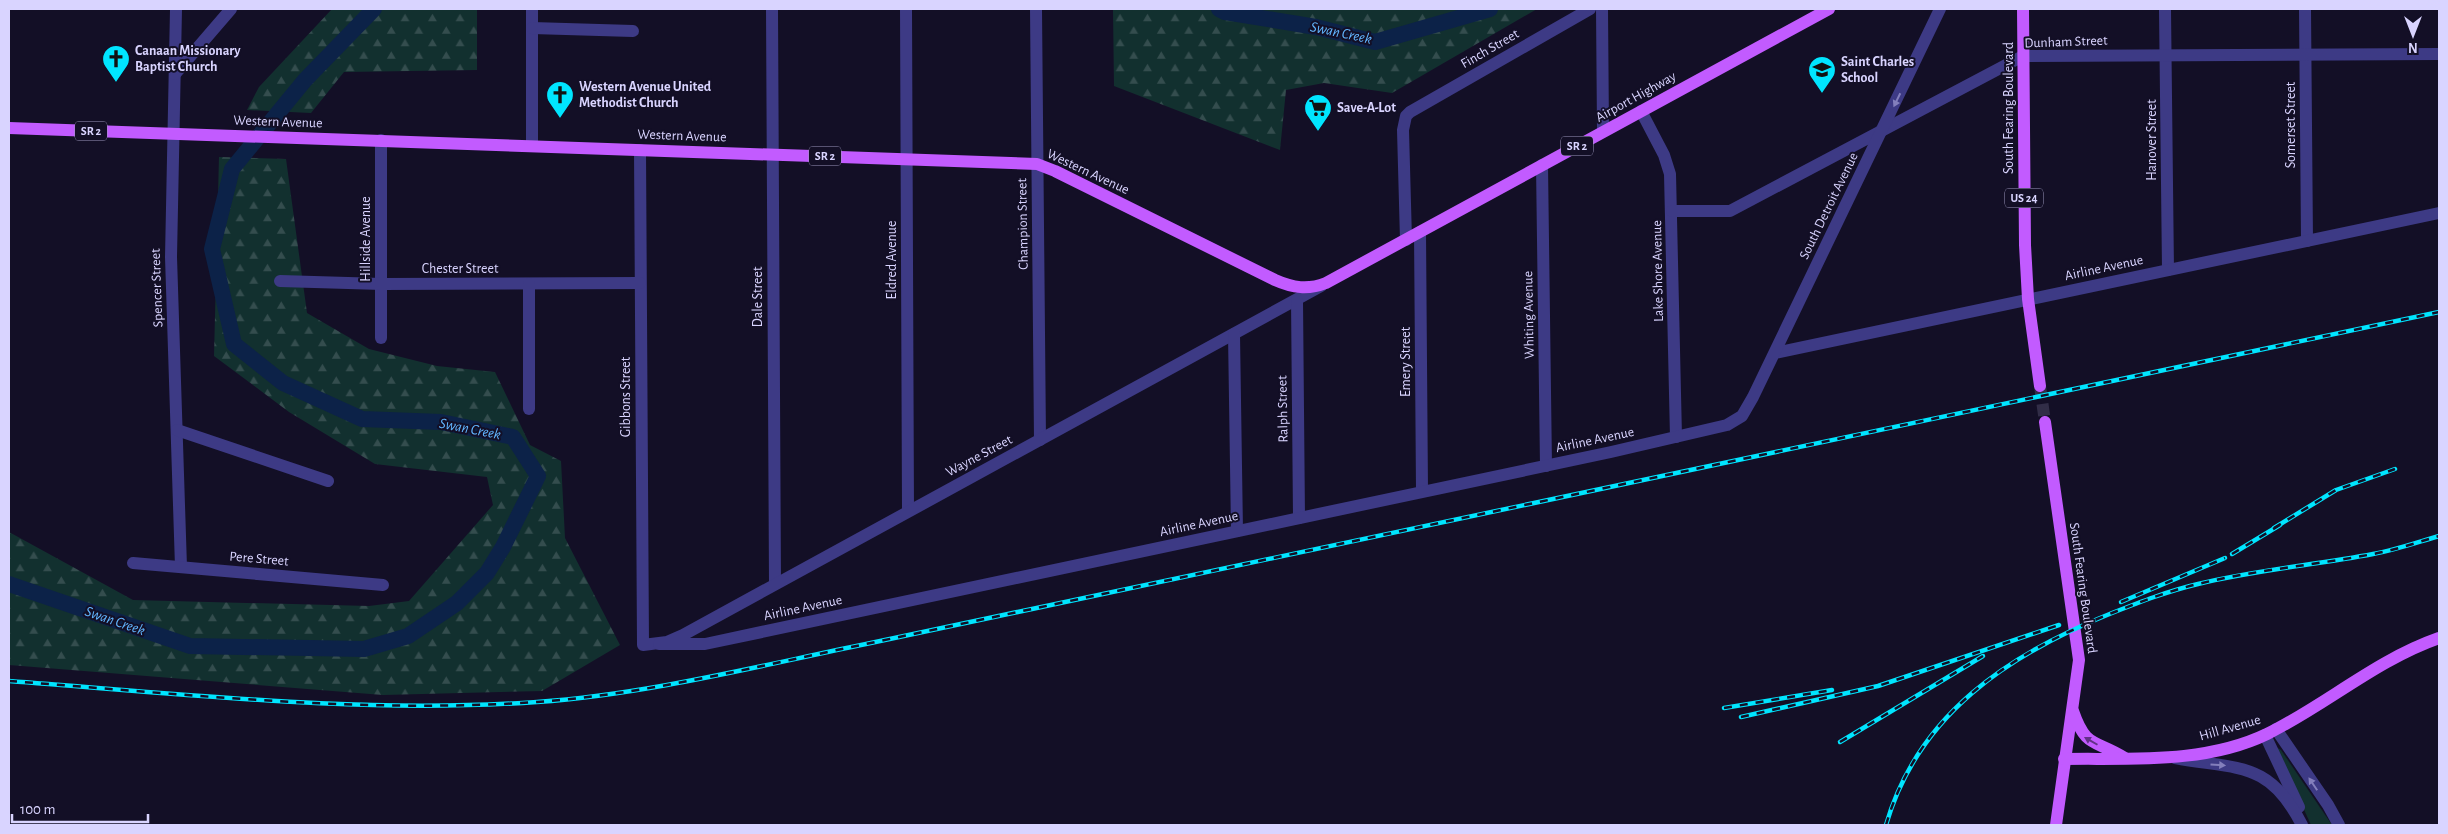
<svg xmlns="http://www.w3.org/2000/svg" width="2448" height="834" viewBox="0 0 2448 834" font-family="'Alegreya Sans',sans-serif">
<defs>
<pattern id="forest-firs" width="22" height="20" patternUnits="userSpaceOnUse" patternTransform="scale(1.25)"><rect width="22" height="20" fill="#12302f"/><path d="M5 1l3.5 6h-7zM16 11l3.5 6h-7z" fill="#344d4e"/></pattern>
</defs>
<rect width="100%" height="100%" fill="#130f26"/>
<polygon fill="#12302f" points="2278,748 2281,750 2332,825 2311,825 2277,751"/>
<g fill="url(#forest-firs)">
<polygon points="332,9 477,9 477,70 344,72 311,113 247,110 259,87"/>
<polygon points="1113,9 1537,9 1392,93 1324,83 1286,90 1280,150 1114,86"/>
<polygon points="219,157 286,159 307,313 369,349 437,366 495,372 530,445 561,461 565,538 620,645 542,691 383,695 9,665 9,532 133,600 369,606 409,601 493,505 487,477 375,464 289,412 214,356"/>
</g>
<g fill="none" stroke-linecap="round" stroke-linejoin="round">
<g stroke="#0c2248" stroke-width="16">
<polyline points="1219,9 1225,12 1316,27 1375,42 1490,9"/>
<polyline points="9,584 190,646 364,649 408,636 457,603 487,573 503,547 538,476 513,437 441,422 362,419 283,383 234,344 212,249 232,169 305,80 374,9"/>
</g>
<polyline stroke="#312d47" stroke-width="12" stroke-dasharray="12 6" stroke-linecap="butt" points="2040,386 2045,422"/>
<g stroke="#3d3a85" stroke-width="12">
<polyline points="176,9 171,257 181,567"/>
<polyline points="532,9 532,145"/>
<polyline points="772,9 775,584"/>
<polyline points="906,9 908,511"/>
<polyline points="1036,9 1040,440"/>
<polyline points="1602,9 1603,131"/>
<polyline points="2165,9 2168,270"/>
<polyline points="2305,9 2307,241"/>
<polyline points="532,28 633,31"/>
<polyline points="175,74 231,9"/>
<polyline points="1641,111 1664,155 1670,174 1676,437"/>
<polyline points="381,140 381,338"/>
<polyline points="640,150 643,645 667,642 683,635 1321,286"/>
<polyline points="1542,165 1546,466"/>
<polyline points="1672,211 1730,211 2023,56 2439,54"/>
<polyline points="1420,232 1422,491"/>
<polyline points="1406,240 1403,130 1406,116 1410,112 1590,9"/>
<polyline points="280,281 382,284 640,283"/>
<polyline points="529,284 529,409"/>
<polyline points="1297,300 1299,518"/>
<polyline points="1234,334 1237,531"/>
<polyline points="1775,353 2439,213"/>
<polyline points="177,430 328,481"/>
<polyline points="133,563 383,585"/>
<polyline points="659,644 705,644 1611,452 1727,425 1742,416 1753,397 1940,9"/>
<polyline points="2276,729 2328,805 2339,825"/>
<polyline points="2265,735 2299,807"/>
<path d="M 2175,758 C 2238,770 2269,760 2302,825"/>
</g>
<g stroke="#c25bff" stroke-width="12">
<polyline points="2023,9 2025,245 2028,299 2040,386"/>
<path d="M 9,128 L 1037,164 L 1055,171 L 1275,280 C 1293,288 1308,290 1326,283 L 1829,9"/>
<polyline points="2045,422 2079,660 2056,825"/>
<path d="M 2073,711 C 2086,749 2095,739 2125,758"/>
<path d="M 2064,759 C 2131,758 2205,764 2267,734 C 2326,705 2376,660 2439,638"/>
</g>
<defs>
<g id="rail">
<polyline points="2274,528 2336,490 2395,469"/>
<polyline points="2232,554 2280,525"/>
<polyline points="2121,602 2225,558"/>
<path d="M 9,681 C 185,694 361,714 537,702 C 648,694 758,666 866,644 L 2439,312"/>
<polyline points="1724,708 1832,690"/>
<polyline points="1741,717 1878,686 2059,625"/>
<polyline points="1840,742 1983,656"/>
<path d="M 1886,825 C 1918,714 2009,654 2112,613 C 2140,602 2168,591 2198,584 C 2255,570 2315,565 2373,554 C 2396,550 2418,542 2439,536"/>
</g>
</defs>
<use href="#rail" stroke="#00e5ff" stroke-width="4.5"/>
<use href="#rail" stroke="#130f26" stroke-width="2.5" stroke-dasharray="8" stroke-linecap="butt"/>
</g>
<defs><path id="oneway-solid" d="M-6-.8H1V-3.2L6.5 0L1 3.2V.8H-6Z" transform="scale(1.25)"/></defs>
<g fill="#837fbc">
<use href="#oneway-solid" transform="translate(1897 100) rotate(116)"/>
<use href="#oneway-solid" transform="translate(2218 765) rotate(3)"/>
<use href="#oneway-solid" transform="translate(2313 784) rotate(-124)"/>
</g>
<use fill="#623188" href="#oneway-solid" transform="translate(2091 741) rotate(-150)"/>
<defs>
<symbol id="church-pin" viewBox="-11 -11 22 30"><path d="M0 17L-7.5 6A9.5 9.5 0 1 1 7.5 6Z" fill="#00e5ff" stroke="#130f26"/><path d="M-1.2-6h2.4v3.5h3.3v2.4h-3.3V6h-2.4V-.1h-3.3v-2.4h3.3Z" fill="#111"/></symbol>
<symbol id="school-pin" viewBox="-11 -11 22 30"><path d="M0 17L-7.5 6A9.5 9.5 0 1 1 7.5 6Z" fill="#00e5ff" stroke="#130f26"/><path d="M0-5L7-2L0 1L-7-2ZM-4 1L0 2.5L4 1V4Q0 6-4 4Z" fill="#111"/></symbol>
<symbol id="supermarket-pin" viewBox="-11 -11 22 30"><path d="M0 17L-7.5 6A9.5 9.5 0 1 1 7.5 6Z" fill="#00e5ff" stroke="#130f26"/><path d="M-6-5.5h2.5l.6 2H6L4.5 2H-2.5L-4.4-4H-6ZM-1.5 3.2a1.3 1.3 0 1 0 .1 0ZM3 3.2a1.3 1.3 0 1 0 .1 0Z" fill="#111"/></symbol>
</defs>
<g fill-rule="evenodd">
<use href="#church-pin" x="100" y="43" width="32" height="43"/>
<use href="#school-pin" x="1806" y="54" width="32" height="43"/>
<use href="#church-pin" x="544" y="79" width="32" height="43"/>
<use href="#supermarket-pin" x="1302" y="92" width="32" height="43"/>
</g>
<g text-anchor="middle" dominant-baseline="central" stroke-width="4" stroke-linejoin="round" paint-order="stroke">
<g fill="#130f26" stroke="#9e99be" stroke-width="1">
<rect x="75" y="121.5" width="32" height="19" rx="4"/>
<rect x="1561" y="136.5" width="32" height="19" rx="4"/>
<rect x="809" y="146.5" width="32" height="19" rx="4"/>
<rect x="2005" y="188.5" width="38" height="19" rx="4"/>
</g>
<g font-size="12" font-weight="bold" fill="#d9d4ff">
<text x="91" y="131">SR 2</text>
<text x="1577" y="146">SR 2</text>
<text x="825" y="156">SR 2</text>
<text x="2024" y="198">US 24</text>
</g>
<g font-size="14" fill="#d9d4ff" stroke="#130f26">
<text transform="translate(2066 42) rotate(-2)">Dunham Street</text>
<text transform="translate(1490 49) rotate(-30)">Finch Street</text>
<text transform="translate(1636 97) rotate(-29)">Airport Highway</text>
<text transform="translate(2009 108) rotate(-90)">South Fearing Boulevard</text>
<text transform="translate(278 122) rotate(2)">Western Avenue</text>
<text transform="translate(2291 125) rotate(-90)">Somerset Street</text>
<text transform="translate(682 136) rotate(2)">Western Avenue</text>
<text transform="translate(2152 140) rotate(-90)">Hanover Street</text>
<text transform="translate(1088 172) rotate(25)">Western Avenue</text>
<text transform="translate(1829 206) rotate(-64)">South Detroit Avenue</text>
<text transform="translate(1023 224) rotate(-91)">Champion Street</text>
<text transform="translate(366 239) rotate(-90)">Hillside Avenue</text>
<text transform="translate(892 260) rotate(-90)">Eldred Avenue</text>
<text transform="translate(2104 268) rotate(-12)">Airline Avenue</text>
<text x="460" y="269">Chester Street</text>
<text transform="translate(1658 271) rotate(-91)">Lake Shore Avenue</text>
<text transform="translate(157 288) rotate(-92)">Spencer Street</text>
<text transform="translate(758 297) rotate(-90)">Dale Street</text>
<text transform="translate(1529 315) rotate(-91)">Whiting Avenue</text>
<text transform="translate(1406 362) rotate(-90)">Emery Street</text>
<text transform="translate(626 397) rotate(-90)">Gibbons Street</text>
<text transform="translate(1283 409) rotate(-91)">Ralph Street</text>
<text transform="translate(1595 440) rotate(-12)">Airline Avenue</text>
<text transform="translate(979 456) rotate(-28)">Wayne Street</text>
<text transform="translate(1199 524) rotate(-12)">Airline Avenue</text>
<text transform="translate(259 559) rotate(5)">Pere Street</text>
<text transform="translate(2083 588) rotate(82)">South Fearing Boulevard</text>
<text transform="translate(803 608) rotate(-12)">Airline Avenue</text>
<text transform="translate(2230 728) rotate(-16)">Hill Avenue</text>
</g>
<g font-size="14" font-weight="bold" fill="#d9d4ff" stroke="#130f26" text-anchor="start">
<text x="135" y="51">Canaan Missionary<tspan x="135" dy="16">Baptist Church</tspan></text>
<text x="1841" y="62">Saint Charles<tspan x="1841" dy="16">School</tspan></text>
<text x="579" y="87">Western Avenue United<tspan x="579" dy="16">Methodist Church</tspan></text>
<text x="1337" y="108">Save-A-Lot</text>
</g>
<g font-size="15" font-style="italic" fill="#62b6ff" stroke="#130f26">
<text transform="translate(1341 33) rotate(12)">Swan Creek</text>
<text transform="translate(470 429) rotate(11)">Swan Creek</text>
<text transform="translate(115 621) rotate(19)">Swan Creek</text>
</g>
</g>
<rect width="2448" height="834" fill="none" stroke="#d9d4ff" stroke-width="20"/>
<g transform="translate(2413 35) rotate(180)" stroke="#130f26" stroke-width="4" paint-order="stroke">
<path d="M0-4L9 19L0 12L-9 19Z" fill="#d9d4ff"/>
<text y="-8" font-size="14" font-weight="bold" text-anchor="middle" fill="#d9d4ff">N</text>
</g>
<path d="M12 814v8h136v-8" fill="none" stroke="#d9d4ff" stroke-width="2.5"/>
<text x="20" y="814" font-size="15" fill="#d9d4ff" stroke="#130f26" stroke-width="4" paint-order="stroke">100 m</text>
</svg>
